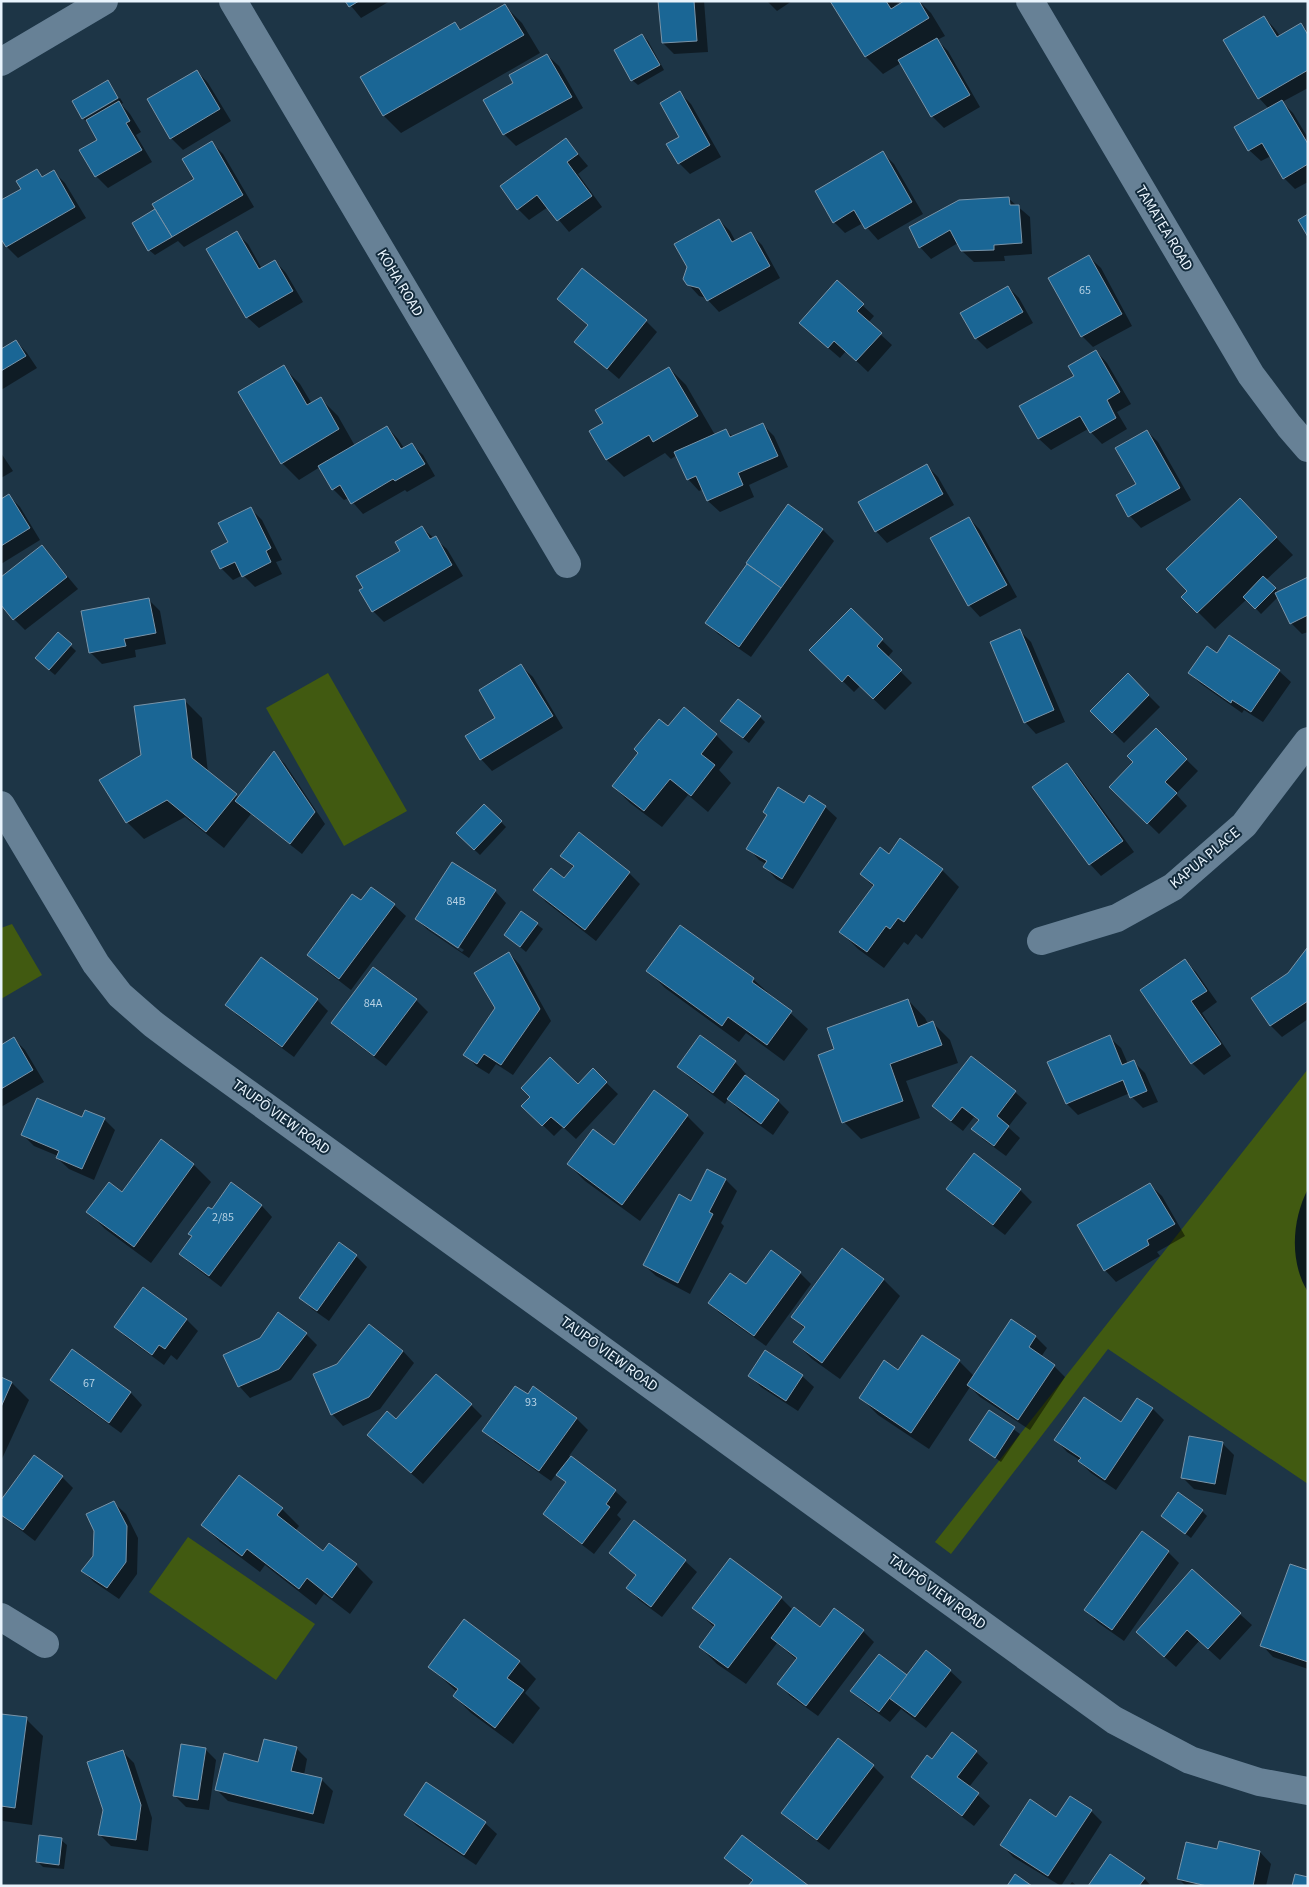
<svg xmlns="http://www.w3.org/2000/svg" width="1309" height="1887" viewBox="0 0 1309 1887" font-family="'Source Sans 3',sans-serif">
<rect width="100%" height="100%" fill="#1d3546"/>
<g fill="#415a11">
<polygon points="328,673 407,811 344,846 266,708"/>
<polygon points="12,924 42,975 1,999 1,928"/>
<polygon points="1308,1069 1308,1484 1108,1349 951,1554 935,1542"/>
<polygon points="188,1537 315,1624 276,1680 149,1592"/>
</g>
<path fill="#0b1a1d" d="M 1308,1189 L 1308,1292 C 1289,1262 1292,1219 1308,1189 Z"/>
<g fill="#0007" fill-rule="evenodd">
<polygon points="347,1 390,1 361,18"/>
<polygon points="659,1 704,1 708,52 674,54 663,43"/>
<polygon points="767,1 792,1 777,11"/>
<polygon points="832,1 901,1 894,6 895,8 907,1 919,1 931,13 945,36 937,40 948,51 980,107 944,128 932,116 901,63 883,74 866,57"/>
<polygon points="505,6 522,23 540,53 401,133 384,116 362,78 455,24 462,31"/>
<polygon points="1264,17 1275,29 1280,36 1300,24 1308,31 1308,88 1282,102 1293,113 1308,138 1308,182 1295,189 1284,178 1271,156 1261,161 1249,150 1269,109 1259,98"/>
<polygon points="642,35 648,41 664,70 638,85 632,80"/>
<polygon points="547,55 559,66 583,108 516,146 504,134 485,100 515,83"/>
<polygon points="197,71 208,83 231,121 183,150 171,138"/>
<polygon points="680,93 691,104 721,157 690,174 679,163 681,137"/>
<polygon points="120,98 123,103 121,104 130,114 141,132 136,135 152,162 108,188 96,176 81,151 99,140 84,119"/>
<polygon points="566,140 588,166 578,174 602,207 569,232 548,207 529,220 518,209 502,187"/>
<polygon points="212,143 223,154 254,207 184,247 178,241 155,255 149,250 133,223 157,209 196,180"/>
<polygon points="883,153 894,164 923,214 878,240 863,223 845,233 834,222"/>
<polygon points="37,170 43,177 53,171 65,183 86,218 18,258 7,247 1,237 22,189"/>
<polygon points="1008,198 1030,217 1032,254 1004,256 1005,261 974,262 962,251 958,243 931,259 920,247 910,227"/>
<polygon points="719,220 730,231 736,242 751,234 762,245 780,278 719,312 706,298 699,296 688,284"/>
<polygon points="236,233 248,244 262,269 275,261 286,273 303,302 259,328 247,317"/>
<polygon points="1089,257 1101,268 1132,326 1093,347 1082,336"/>
<polygon points="837,282 874,316 868,323 892,345 868,372 846,351 840,358 812,334"/>
<polygon points="1008,287 1019,298 1033,323 987,349 976,338"/>
<polygon points="559,299 646,321 657,332 619,379 576,342 589,326"/>
<polygon points="16,341 27,353 37,368 1,390 1,350"/>
<polygon points="1096,351 1107,363 1131,404 1117,412 1127,429 1102,444 1088,429 1051,450 1039,439 1021,406 1075,376"/>
<polygon points="283,367 300,384 312,404 321,399 338,416 355,446 387,427 398,439 404,448 411,444 423,455 435,476 407,492 405,490 363,514 349,498 344,500 333,489 320,467 299,480 282,463"/>
<polygon points="669,368 686,385 715,435 726,430 733,437 762,424 774,436 788,467 749,485 754,497 720,512 708,501 703,489 699,491 688,479 677,455 671,459 665,453 624,477 607,460 591,431 604,423"/>
<polygon points="1147,431 1158,442 1191,500 1141,528 1130,516 1118,496 1137,484"/>
<polygon points="1,453 13,471 1,478"/>
<polygon points="926,465 938,477 954,505 887,543 876,531"/>
<polygon points="9,496 20,507 40,540 1,564 1,500"/>
<polygon points="1240,500 1293,555 1266,580 1279,592 1308,578 1308,632 1302,634 1291,623 1278,597 1261,614 1247,599 1215,629 1183,597 1189,591"/>
<polygon points="788,506 823,530 834,541 751,657 718,634 707,623"/>
<polygon points="250,508 262,520 282,560 276,562 282,574 255,587 243,575 233,580 221,568 230,543"/>
<polygon points="969,518 980,530 1017,597 980,617 969,605"/>
<polygon points="422,528 447,549 463,576 384,622 373,611 401,551"/>
<polygon points="42,546 78,589 25,630 14,619"/>
<polygon points="148,599 160,611 166,644 135,650 136,657 102,664 90,652"/>
<polygon points="851,610 893,651 887,658 912,683 885,710 860,686 854,692 811,650"/>
<polygon points="1020,631 1031,642 1065,722 1036,734 1025,722"/>
<polygon points="58,634 76,651 55,675 42,664"/>
<polygon points="1217,654 1279,671 1291,682 1263,722 1244,710 1242,713 1201,684 1189,673"/>
<polygon points="521,666 533,677 563,728 492,771 481,759"/>
<polygon points="1128,675 1160,707 1124,743 1092,711"/>
<polygon points="185,701 202,718 208,773 239,798 274,753 285,764 325,824 302,854 251,814 224,848 185,817 144,839 127,822 143,756"/>
<polygon points="760,717 765,722 749,743 727,726"/>
<polygon points="668,728 716,735 733,752 719,770 731,783 708,812 688,795 662,827 630,803 613,786"/>
<polygon points="1156,730 1198,771 1176,794 1187,806 1159,834 1111,787 1135,762"/>
<polygon points="1067,764 1078,776 1134,852 1101,876 1090,864"/>
<polygon points="809,797 825,807 837,818 793,889 776,879 765,867 766,864 759,860 748,848 804,805"/>
<polygon points="484,805 506,827 480,855 457,833"/>
<polygon points="900,840 942,870 959,887 922,939 916,934 908,945 904,942 884,968 858,949 841,932 874,887 861,874 889,855"/>
<polygon points="562,855 629,873 640,884 596,941 546,902 535,890 564,880 574,868"/>
<path d="M 495,891 L 506,903 L 469,958 L 428,930 L 416,919 ZM 428,926 L 464,950 L 462,952 L 428,929 Z"/>
<polygon points="361,902 394,905 406,916 351,990 320,966 308,955"/>
<polygon points="522,913 543,929 526,952 506,935"/>
<polygon points="680,926 753,979 808,1029 784,1061 746,1033 739,1042 665,988 648,971"/>
<polygon points="1307,950 1308,1019 1282,1037 1271,1026 1289,974"/>
<polygon points="509,953 520,965 551,1021 513,1075 496,1064 489,1074 476,1066 465,1054 496,1009"/>
<polygon points="1185,961 1196,972 1217,1002 1202,1013 1231,1056 1204,1075 1192,1063 1142,990"/>
<polygon points="373,968 416,1000 428,1012 386,1066 344,1034 333,1023"/>
<polygon points="317,1000 328,1011 294,1057 238,1016 227,1005"/>
<polygon points="908,1000 925,1018 928,1024 933,1023 950,1040 958,1063 906,1081 920,1118 861,1139 844,1122 836,1049"/>
<polygon points="700,1037 735,1062 746,1074 744,1077 778,1101 789,1112 773,1135 740,1111 728,1099 725,1104 690,1078 678,1067"/>
<polygon points="1109,1037 1121,1048 1128,1064 1134,1062 1145,1073 1158,1102 1143,1108 1132,1097 1130,1093 1078,1115 1067,1104 1049,1063"/>
<polygon points="14,1039 25,1050 44,1082 1,1107 1,1046"/>
<polygon points="593,1070 618,1094 576,1139 563,1127 554,1136 523,1106 578,1086"/>
<polygon points="1015,1092 1027,1103 1008,1127 1020,1138 1006,1156 984,1140 973,1129 979,1121 974,1117 963,1131 945,1117 934,1106"/>
<polygon points="687,1116 704,1133 640,1221 585,1181 568,1164"/>
<polygon points="82,1119 104,1119 115,1130 94,1180 69,1169 57,1158 58,1156 34,1146 22,1134"/>
<polygon points="161,1141 194,1165 211,1182 151,1263 105,1229 88,1212 122,1193"/>
<polygon points="974,1155 1020,1190 1032,1202 1005,1235 959,1200 948,1189"/>
<polygon points="707,1171 726,1180 737,1191 721,1223 724,1226 690,1294 656,1276 644,1265 691,1203"/>
<polygon points="1150,1185 1162,1196 1185,1236 1157,1252 1160,1256 1116,1282 1105,1270 1079,1226"/>
<polygon points="261,1205 272,1217 221,1287 192,1265 180,1254 212,1211"/>
<polygon points="356,1256 367,1267 329,1321 312,1309 301,1298"/>
<polygon points="800,1273 811,1284 766,1346 721,1314 709,1303 746,1286"/>
<polygon points="883,1279 900,1296 840,1379 812,1359 795,1342 805,1329 793,1317"/>
<polygon points="143,1289 187,1320 198,1331 177,1360 171,1355 164,1365 127,1338 115,1327"/>
<polygon points="370,1325 403,1351 414,1363 380,1409 343,1426 332,1414 338,1365"/>
<polygon points="306,1334 317,1345 291,1380 250,1398 239,1386"/>
<polygon points="922,1337 959,1361 974,1376 1036,1337 1047,1348 1041,1357 1054,1366 1065,1377 1030,1430 980,1397 970,1387 929,1449 878,1415 861,1398 899,1371"/>
<polygon points="73,1351 131,1393 142,1405 121,1433 63,1391 52,1379"/>
<polygon points="765,1352 802,1376 814,1387 798,1411 761,1387 750,1376"/>
<polygon points="1,1379 12,1383 29,1400 1,1461"/>
<polygon points="534,1388 577,1419 588,1430 569,1456 615,1491 627,1502 617,1515 621,1519 594,1554 556,1525 544,1513 567,1483 557,1473 551,1481 495,1442 484,1430 528,1396"/>
<polygon points="471,1405 482,1416 423,1484 368,1435 396,1421"/>
<polygon points="1152,1408 1164,1420 1116,1490 1091,1473 1079,1461 1080,1460 1067,1452 1056,1440 1122,1423"/>
<polygon points="990,1412 1020,1434 1001,1462 971,1440"/>
<polygon points="1222,1443 1234,1455 1226,1495 1194,1489 1183,1478"/>
<polygon points="62,1477 73,1488 35,1541 1,1515"/>
<polygon points="114,1503 126,1514 138,1538 137,1574 119,1599 94,1582 82,1571 94,1556 95,1531"/>
<polygon points="282,1509 299,1526 295,1531 323,1552 329,1545 356,1565 373,1582 350,1614 324,1594 316,1605 265,1565 260,1572 220,1542 203,1525"/>
<polygon points="1202,1511 1207,1516 1191,1538 1162,1516"/>
<polygon points="634,1522 685,1561 697,1572 662,1617 639,1600 628,1588 637,1576 610,1553"/>
<polygon points="1168,1552 1179,1563 1124,1641 1097,1622 1086,1610"/>
<polygon points="731,1560 781,1598 794,1611 820,1629 863,1631 874,1642 818,1716 790,1696 779,1684 797,1660 777,1643 746,1684 717,1664 700,1647 715,1628 694,1608"/>
<polygon points="1192,1571 1252,1625 1220,1660 1199,1641 1176,1667 1149,1643"/>
<polygon points="1308,1571 1308,1669 1273,1657 1262,1645"/>
<polygon points="519,1662 536,1679 525,1693 540,1708 513,1744 471,1713 454,1696 457,1692 430,1667"/>
<polygon points="950,1671 962,1682 926,1728 901,1709 890,1722 863,1702 852,1691 907,1677"/>
<polygon points="1,1715 26,1719 43,1736 32,1825 3,1821 1,1819"/>
<polygon points="296,1748 307,1759 304,1775 321,1779 333,1791 324,1824 228,1801 216,1789 259,1763"/>
<polygon points="205,1749 216,1760 209,1810 186,1807 175,1796"/>
<polygon points="123,1752 134,1763 152,1818 148,1851 111,1846 99,1834"/>
<polygon points="976,1752 988,1763 969,1787 990,1806 974,1826 924,1788 913,1777 932,1760"/>
<polygon points="873,1766 884,1777 829,1850 794,1824 782,1812"/>
<polygon points="1091,1811 1102,1822 1061,1886 1013,1857 1002,1845"/>
<polygon points="405,1815 485,1823 497,1834 476,1865 417,1826"/>
<polygon points="61,1840 67,1845 64,1869 43,1867 37,1861"/>
<polygon points="1220,1843 1260,1852 1271,1864 1266,1886 1186,1886 1179,1879 1218,1850"/>
<polygon points="726,1858 807,1886 753,1882"/>
<polygon points="1144,1878 1151,1886 1090,1886"/>
<polygon points="1072,1882 1077,1886 1069,1886"/>
</g>
<g fill="#1a6695" stroke="#7994a9">
<polygon points="345,1 359,1 349,7"/>
<polygon points="658,1 694,1 697,41 662,43"/>
<polygon points="830,1 886,1 891,9 904,1 919,1 929,18 865,57"/>
<polygon points="505,4 524,35 383,116 360,77 455,22 460,30"/>
<polygon points="1264,16 1277,37 1301,23 1308,35 1308,70 1258,99 1223,40"/>
<polygon points="642,34 660,65 631,81 614,50"/>
<polygon points="937,38 970,95 931,117 898,60"/>
<polygon points="547,54 572,97 503,135 483,100 513,83 509,75"/>
<polygon points="197,70 220,109 170,139 147,99"/>
<polygon points="108,80 118,98 82,119 72,101"/>
<polygon points="680,91 710,145 678,164 666,144 679,137 660,103"/>
<polygon points="1282,100 1308,144 1308,164 1283,179 1262,143 1248,151 1234,127"/>
<polygon points="119,101 130,121 126,123 142,150 95,177 79,150 97,140 86,120"/>
<polygon points="566,138 578,154 567,162 592,196 557,221 537,195 517,210 500,186"/>
<polygon points="212,141 243,195 172,237 152,204 194,179 182,159"/>
<polygon points="883,151 912,202 865,229 854,210 833,223 815,191"/>
<polygon points="37,169 42,177 54,170 75,207 6,247 1,239 1,200 21,189 16,181"/>
<polygon points="1009,197 1010,205 1019,205 1022,243 994,245 994,250 961,251 950,230 919,248 909,227 959,200"/>
<polygon points="155,209 172,237 148,251 132,223"/>
<polygon points="1308,214 1308,237 1298,220"/>
<polygon points="719,219 732,242 751,232 770,266 707,301 699,288 687,285 683,279 687,267 674,244"/>
<polygon points="237,231 259,269 275,260 293,291 246,318 206,249"/>
<polygon points="1089,255 1122,314 1081,337 1048,278"/>
<polygon points="582,268 647,320 607,369 574,342 588,325 557,299"/>
<polygon points="837,280 864,304 857,311 882,333 856,361 834,341 828,348 799,323"/>
<polygon points="1008,286 1023,312 975,339 960,313"/>
<polygon points="16,340 26,356 1,371 1,349"/>
<polygon points="1096,350 1120,392 1107,400 1116,418 1090,433 1080,416 1038,439 1019,406 1074,376 1068,366"/>
<polygon points="284,365 307,405 321,397 339,429 281,464 238,392"/>
<polygon points="669,367 698,416 653,442 649,435 606,460 589,431 603,423 595,410"/>
<polygon points="763,423 778,456 738,473 743,485 707,501 696,476 687,480 674,452 726,429 730,437"/>
<polygon points="387,426 401,449 412,443 425,464 395,481 393,479 351,504 340,485 332,490 318,466"/>
<polygon points="1147,430 1180,488 1128,517 1116,495 1136,484 1115,448"/>
<polygon points="927,464 943,494 875,532 858,502"/>
<polygon points="9,494 30,528 1,546 1,499"/>
<polygon points="1240,498 1277,537 1197,613 1181,597 1187,591 1166,569"/>
<polygon points="788,504 823,529 781,588 746,563"/>
<polygon points="251,507 271,548 266,551 271,562 242,577 235,562 220,569 211,551 228,542 218,523"/>
<polygon points="969,517 1007,585 968,606 930,538"/>
<polygon points="422,526 430,539 436,536 452,565 372,612 359,590 363,588 356,576 400,551 395,542"/>
<polygon points="42,545 67,577 13,620 1,605 1,577"/>
<polygon points="747,564 781,588 739,647 705,623"/>
<polygon points="1263,576 1276,588 1255,609 1243,597"/>
<polygon points="1308,577 1308,615 1290,624 1275,593"/>
<polygon points="149,598 156,633 124,639 126,646 89,653 81,611"/>
<polygon points="851,608 883,639 877,646 902,670 873,699 848,675 842,682 809,650"/>
<polygon points="1020,629 1054,710 1024,723 990,642"/>
<polygon points="58,632 72,644 49,670 35,658"/>
<polygon points="1229,635 1280,670 1251,712 1232,700 1231,703 1188,673 1207,646 1217,653"/>
<polygon points="521,664 553,716 480,760 465,736 495,718 479,690"/>
<polygon points="1128,673 1149,695 1112,733 1090,711"/>
<polygon points="185,699 192,758 237,794 206,832 167,800 126,823 99,780 141,755 134,706"/>
<polygon points="738,699 761,716 743,738 720,721"/>
<polygon points="684,707 717,734 701,754 715,765 691,796 670,779 644,811 612,786 638,753 634,749 659,719 668,726"/>
<polygon points="1156,728 1187,759 1165,782 1177,793 1147,824 1109,787 1133,762 1127,756"/>
<polygon points="274,751 315,812 290,844 235,801"/>
<polygon points="1067,763 1123,841 1089,865 1032,787"/>
<polygon points="778,787 804,803 809,795 826,806 782,879 763,867 767,861 746,849 767,815 763,812"/>
<polygon points="484,804 502,821 474,850 456,833"/>
<polygon points="579,832 630,872 585,930 533,890 551,868 564,878 574,866 560,856"/>
<polygon points="900,838 943,869 904,922 898,918 890,929 886,926 867,952 839,932 874,885 860,874 880,847 889,854"/>
<polygon points="452,862 496,890 458,948 415,919"/>
<polygon points="371,887 395,904 339,979 307,955 352,894 361,900"/>
<polygon points="521,911 538,923 520,947 504,935"/>
<polygon points="680,925 754,978 752,982 792,1011 767,1045 728,1017 722,1026 646,971"/>
<polygon points="1307,948 1308,1001 1270,1026 1251,998 1288,973"/>
<polygon points="509,952 540,1009 501,1065 484,1054 477,1064 463,1055 495,1008 474,973"/>
<polygon points="261,957 318,999 282,1047 225,1005"/>
<polygon points="1185,959 1207,991 1191,1001 1221,1044 1191,1064 1140,990"/>
<polygon points="373,967 417,999 374,1056 331,1023"/>
<polygon points="908,999 918,1027 933,1021 942,1045 890,1064 903,1101 842,1123 818,1055 834,1049 827,1028"/>
<polygon points="700,1035 736,1061 713,1093 677,1067"/>
<polygon points="1110,1035 1122,1065 1134,1060 1147,1091 1130,1098 1123,1080 1066,1104 1047,1062"/>
<polygon points="14,1037 33,1070 1,1089 1,1045"/>
<polygon points="971,1056 1016,1091 997,1116 1009,1126 994,1146 971,1129 979,1120 962,1107 951,1121 932,1106"/>
<polygon points="550,1057 578,1084 593,1068 607,1082 564,1128 551,1117 542,1126 521,1106 530,1097 521,1088"/>
<polygon points="745,1075 779,1100 761,1124 727,1099"/>
<polygon points="654,1090 688,1115 622,1205 567,1164 593,1129 614,1145"/>
<polygon points="37,1098 82,1117 85,1110 105,1118 82,1169 56,1158 59,1151 21,1135"/>
<polygon points="161,1139 194,1164 134,1247 86,1212 109,1182 122,1192"/>
<polygon points="974,1153 1021,1189 993,1225 946,1189"/>
<polygon points="707,1169 726,1179 709,1212 713,1214 678,1283 643,1265 679,1194 691,1201"/>
<polygon points="231,1182 262,1205 209,1276 179,1254 192,1236 188,1234 208,1207 212,1209"/>
<polygon points="1150,1183 1175,1224 1147,1240 1149,1245 1104,1271 1077,1225"/>
<polygon points="339,1242 357,1255 317,1311 299,1298"/>
<polygon points="842,1248 884,1279 822,1363 793,1342 805,1327 791,1317"/>
<polygon points="771,1250 801,1272 754,1336 708,1303 730,1273 746,1284"/>
<polygon points="143,1287 187,1319 165,1349 159,1345 152,1355 114,1327"/>
<polygon points="278,1312 307,1333 279,1369 238,1387 223,1355 260,1338"/>
<polygon points="1011,1319 1036,1336 1029,1347 1055,1365 1018,1420 967,1385"/>
<polygon points="369,1324 403,1351 369,1397 331,1415 313,1374 337,1364"/>
<polygon points="922,1335 960,1360 911,1433 859,1398 884,1360 898,1370"/>
<polygon points="72,1349 131,1392 109,1423 50,1380"/>
<polygon points="765,1350 803,1375 786,1401 748,1376"/>
<polygon points="436,1374 472,1404 411,1473 367,1435 387,1411 396,1419"/>
<polygon points="1,1377 12,1382 1,1407"/>
<polygon points="515,1386 528,1394 533,1386 577,1418 539,1471 482,1431"/>
<polygon points="1084,1397 1121,1422 1137,1398 1153,1408 1105,1480 1078,1461 1081,1458 1054,1440"/>
<polygon points="989,1410 1015,1427 995,1458 969,1440"/>
<polygon points="1189,1436 1223,1442 1215,1484 1181,1478"/>
<polygon points="34,1455 63,1476 23,1530 1,1515 1,1500"/>
<polygon points="571,1456 616,1490 606,1504 610,1507 582,1544 543,1514 566,1482 556,1475"/>
<polygon points="239,1475 283,1508 277,1515 323,1551 329,1543 357,1564 332,1598 307,1578 299,1589 247,1549 242,1556 201,1525"/>
<polygon points="1178,1492 1203,1510 1185,1534 1161,1516"/>
<polygon points="114,1501 127,1526 126,1562 107,1588 81,1571 93,1556 94,1531 86,1514"/>
<polygon points="634,1520 686,1560 651,1607 626,1588 636,1575 609,1553"/>
<polygon points="1142,1531 1169,1551 1112,1630 1084,1610"/>
<polygon points="730,1558 782,1597 728,1668 699,1647 715,1625 692,1608"/>
<polygon points="1290,1564 1308,1570 1308,1662 1260,1646"/>
<polygon points="1192,1569 1241,1613 1208,1649 1187,1630 1164,1657 1136,1632"/>
<polygon points="794,1607 820,1627 834,1608 864,1630 806,1706 777,1684 797,1658 771,1638"/>
<polygon points="464,1619 520,1661 507,1678 524,1690 495,1728 453,1696 458,1689 428,1667"/>
<polygon points="926,1650 951,1670 915,1717 889,1698"/>
<polygon points="879,1654 907,1675 879,1712 850,1691"/>
<polygon points="1,1714 27,1717 15,1808 1,1806"/>
<polygon points="952,1732 977,1751 957,1777 979,1793 962,1816 911,1777 927,1755 932,1759"/>
<polygon points="838,1738 874,1765 817,1840 781,1813"/>
<polygon points="264,1739 297,1747 291,1771 322,1778 313,1814 215,1790 224,1753 258,1762"/>
<polygon points="181,1744 206,1748 198,1800 173,1796"/>
<polygon points="123,1750 141,1805 136,1840 98,1835 103,1810 87,1762"/>
<polygon points="426,1782 486,1822 464,1855 404,1815"/>
<polygon points="1070,1796 1092,1810 1048,1876 1000,1845 1030,1799 1056,1817"/>
<polygon points="39,1835 62,1838 59,1865 36,1862"/>
<polygon points="742,1835 809,1886 748,1886 753,1880 724,1858"/>
<polygon points="1219,1841 1260,1851 1253,1886 1207,1886 1177,1879 1186,1842 1217,1849"/>
<polygon points="1110,1854 1145,1878 1139,1886 1088,1886"/>
<polygon points="1015,1874 1032,1886 1007,1886"/>
<polygon points="1295,1874 1308,1877 1308,1886 1292,1886"/>
</g>
<g fill="none" stroke-linecap="round" stroke-linejoin="round">
<g stroke="#678196" stroke-width="28">
<polyline points="233,1 567,564"/>
<polyline points="1030,1 1251,375 1289,426 1308,448"/>
<polyline points="1,62 104,1"/>
<polyline points="1,805 96,964 120,995 153,1024 193,1054 1114,1720 1190,1760 1259,1782 1308,1791"/>
<polyline points="1041,941 1117,918 1173,887 1244,825 1308,741"/>
<polyline points="1,1617 45,1644"/>
</g>
</g>
<g text-anchor="middle" dominant-baseline="central" stroke-width="4" stroke-linejoin="round" paint-order="stroke">
<g font-size="12" fill="#b5d0e3">
<text x="1085" y="290">65</text>
<text x="456" y="901">84B</text>
<text x="373" y="1003">84A</text>
<text x="223" y="1217">2/85</text>
<text x="89" y="1383">67</text>
<text x="531" y="1402">93</text>
</g>
<g font-size="15" fill="#e9f4fd" stroke="#132b3c">
<text transform="translate(1164 228) rotate(59)">TAMATEA ROAD</text>
<text transform="translate(400 283) rotate(59)">KOHA ROAD</text>
<text transform="translate(1205 858) rotate(-40)">KAPUA PLACE</text>
<text transform="translate(281 1117) rotate(36)">TAUPŌ VIEW ROAD</text>
<text transform="translate(609 1354) rotate(36)">TAUPŌ VIEW ROAD</text>
<text transform="translate(937 1592) rotate(36)">TAUPŌ VIEW ROAD</text>
</g>
</g>
<rect width="1309" height="1887" fill="none" stroke="#e9f4fd" stroke-width="5"/>
</svg>
